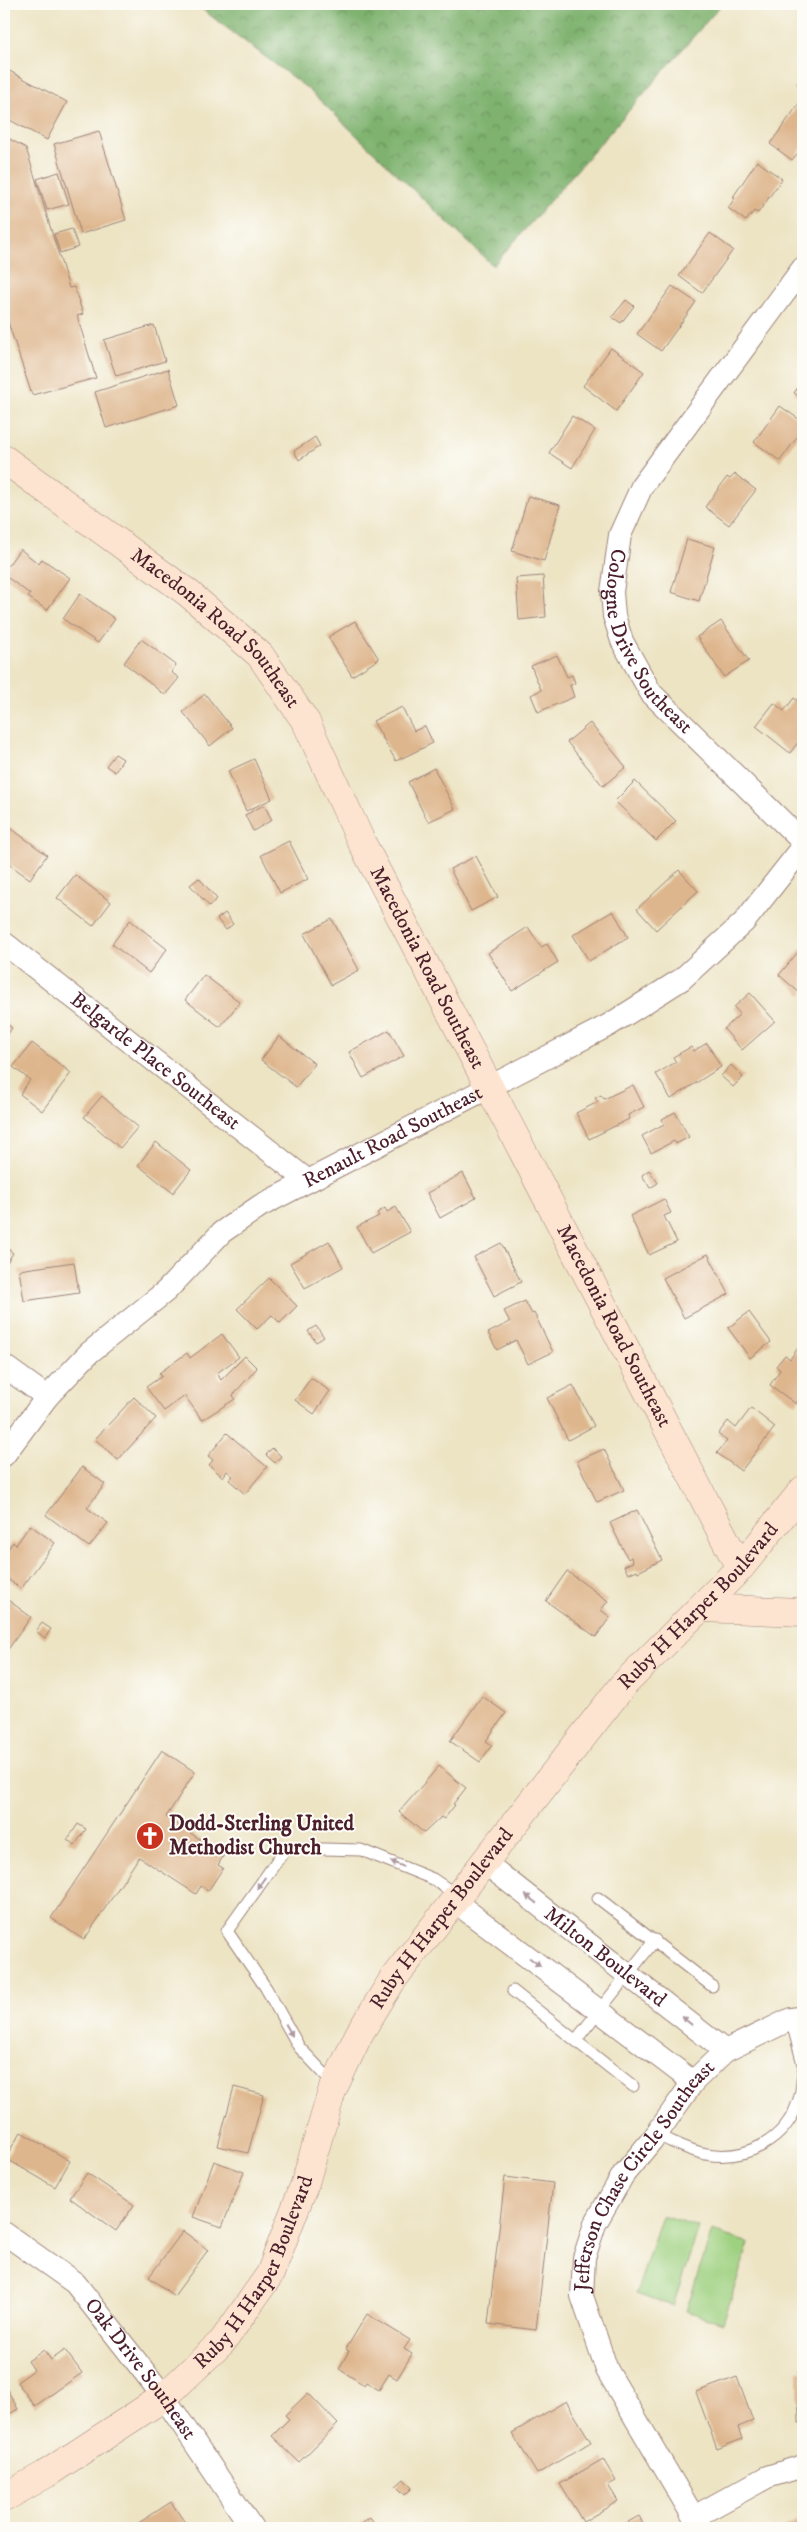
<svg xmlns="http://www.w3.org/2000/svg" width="807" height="2532" viewBox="0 0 807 2532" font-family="'IM FELL DW Pica',serif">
<defs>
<pattern id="forest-crowns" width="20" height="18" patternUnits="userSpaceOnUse" patternTransform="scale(1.25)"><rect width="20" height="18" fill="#7eb26e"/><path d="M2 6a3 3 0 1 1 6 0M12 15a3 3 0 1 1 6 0" fill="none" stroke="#69905b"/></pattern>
</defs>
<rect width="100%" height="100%" fill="#fdfcf7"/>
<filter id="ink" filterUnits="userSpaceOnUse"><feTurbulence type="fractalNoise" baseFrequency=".02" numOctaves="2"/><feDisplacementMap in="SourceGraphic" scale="10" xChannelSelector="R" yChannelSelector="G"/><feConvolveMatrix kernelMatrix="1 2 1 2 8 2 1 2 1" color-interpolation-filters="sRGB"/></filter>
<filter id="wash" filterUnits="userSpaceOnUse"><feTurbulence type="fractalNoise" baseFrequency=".0096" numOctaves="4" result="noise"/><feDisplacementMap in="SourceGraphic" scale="20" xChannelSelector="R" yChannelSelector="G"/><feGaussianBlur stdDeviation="1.12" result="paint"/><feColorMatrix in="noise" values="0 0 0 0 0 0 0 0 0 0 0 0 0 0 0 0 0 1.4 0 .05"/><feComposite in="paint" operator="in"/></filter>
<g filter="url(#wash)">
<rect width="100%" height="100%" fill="#ede4c4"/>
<polygon fill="url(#forest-crowns)" stroke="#64684c" points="195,4 722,4 493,266 308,89"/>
<g fill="#9dd07f" stroke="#747855">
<polygon points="662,2215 699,2227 673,2306 636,2294"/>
<polygon points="712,2231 749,2243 723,2323 686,2311"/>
</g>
<g id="blocks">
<g fill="#deb68d">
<polygon points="4,68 67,102 47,140 4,117"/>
<polygon points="802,76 803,77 803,88 797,84"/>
<polygon points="803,98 803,147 792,160 770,144"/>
<polygon points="99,131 126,220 81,234 54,144"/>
<polygon points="4,136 26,148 69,288 74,287 83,314 77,316 96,378 32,395 4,310"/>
<polygon points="757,161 782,179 758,213 754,211 746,221 728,208 735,198 733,197"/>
<polygon points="59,172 69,204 47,210 37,179"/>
<polygon points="72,229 78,247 60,253 54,234"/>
<polygon points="710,233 733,250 702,293 679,276"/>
<polygon points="672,286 696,302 661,351 637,334"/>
<polygon points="626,300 634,306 621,323 612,317"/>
<polygon points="154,325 165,361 116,376 104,340"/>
<polygon points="611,348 644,372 616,411 583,386"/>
<polygon points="168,369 179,405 106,428 95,392"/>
<polygon points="803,380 803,399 794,393"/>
<polygon points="780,406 803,422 803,429 780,461 754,442"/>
<polygon points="572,416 595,430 572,468 549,453"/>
<polygon points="315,437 320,446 299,460 294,451"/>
<polygon points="735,474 756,490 729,525 705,507 727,477 730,479"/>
<polygon points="528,496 560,505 544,561 512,551"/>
<polygon points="4,533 9,537 4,544"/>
<polygon points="687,539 715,547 699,601 671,592"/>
<polygon points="20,549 39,564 42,559 70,578 47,610 28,597 30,594 4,575 4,571"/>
<polygon points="543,576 546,617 519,620 516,578"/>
<polygon points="80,594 115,619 98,643 63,619"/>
<polygon points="355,621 379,659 352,676 328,637"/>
<polygon points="721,621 749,661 724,677 697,637"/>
<polygon points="141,639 176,665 171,672 179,678 165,695 124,663"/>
<polygon points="557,655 567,677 572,675 575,683 570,685 574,697 538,712 531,695 541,690 531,666"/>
<polygon points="205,694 232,728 210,746 183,712"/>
<polygon points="794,698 803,705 803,736 790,753 756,726 774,703 784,711"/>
<polygon points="402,707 414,731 425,726 433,743 396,761 373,721"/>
<polygon points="590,723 626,767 603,786 567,742"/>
<polygon points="115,754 123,759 115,772 106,766"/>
<polygon points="254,759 272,799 246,811 228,771"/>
<polygon points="434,768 455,809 428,822 408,782"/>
<polygon points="635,781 676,821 656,841 615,801"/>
<polygon points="264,805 272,820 253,831 245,815"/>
<polygon points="4,823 47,855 30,879 7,863 4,868"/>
<polygon points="289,841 308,879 280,893 261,855"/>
<polygon points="476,856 498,897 471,911 450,869"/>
<polygon points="679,870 698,891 656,930 637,909"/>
<polygon points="75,875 111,902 93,926 57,898"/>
<polygon points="199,878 217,899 209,906 190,885"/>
<polygon points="613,911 628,937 589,961 573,935"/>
<polygon points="225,913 233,924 226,930 217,919"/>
<polygon points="332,919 359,970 331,985 304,934"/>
<polygon points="130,920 167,949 149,973 112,944"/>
<polygon points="528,927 541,947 547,944 558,962 512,991 488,953"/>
<polygon points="803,946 803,993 802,995 779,975"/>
<polygon points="204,975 240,1002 220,1027 185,1000"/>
<polygon points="750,993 775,1021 742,1050 724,1029 740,1014 734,1007"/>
<polygon points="4,1022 12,1028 4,1040"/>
<polygon points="389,1030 404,1056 363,1078 349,1052"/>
<polygon points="279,1036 315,1064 296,1087 261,1060"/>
<polygon points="32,1043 71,1073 42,1111 20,1094 30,1080 13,1067"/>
<polygon points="707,1043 721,1067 671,1099 656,1074 676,1062 673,1057 691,1047 694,1051"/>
<polygon points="731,1065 743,1077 733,1087 721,1076"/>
<polygon points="633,1085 644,1107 628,1115 629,1119 589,1139 576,1113 598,1102 595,1098 601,1095 604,1099"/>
<polygon points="102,1096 138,1127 120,1148 84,1117"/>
<polygon points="675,1112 689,1137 676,1144 674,1141 651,1153 642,1136 664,1124 662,1119"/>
<polygon points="156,1142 191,1170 173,1193 138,1165"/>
<polygon points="649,1170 658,1183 650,1188 642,1175"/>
<polygon points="463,1173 476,1198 440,1218 427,1193"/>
<polygon points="664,1199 671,1213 664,1216 677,1242 649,1255 630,1216"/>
<polygon points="396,1207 410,1232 371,1253 357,1227 379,1216 377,1213 385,1208 387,1212"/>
<polygon points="329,1241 343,1267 305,1288 290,1263"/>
<polygon points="501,1243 521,1282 494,1296 474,1257"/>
<polygon points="4,1246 13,1253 4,1267"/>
<polygon points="708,1254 729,1294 684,1318 663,1278"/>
<polygon points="74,1262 79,1293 24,1301 19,1270"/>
<polygon points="269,1278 297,1306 280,1323 272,1315 257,1329 237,1309"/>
<polygon points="525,1301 532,1314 534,1313 553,1352 528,1364 516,1340 497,1350 488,1333 510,1322 504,1311"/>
<polygon points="749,1312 771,1342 750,1358 728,1328"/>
<polygon points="316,1326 324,1337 316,1342 308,1331"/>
<polygon points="222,1334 239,1357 217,1373 221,1380 245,1356 257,1368 233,1395 235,1399 202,1420 185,1396 164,1411 146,1387 162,1376 159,1373 187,1353 190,1358"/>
<polygon points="803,1341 803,1393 796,1404 770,1385 780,1370 776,1366 785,1355 790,1359"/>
<polygon points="311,1378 330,1391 314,1414 295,1400"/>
<polygon points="573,1385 594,1426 568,1440 547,1398"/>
<polygon points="134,1397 156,1418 118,1460 95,1439"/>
<polygon points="751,1408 775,1427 741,1471 717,1453 727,1441 718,1434 728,1421 736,1428"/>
<polygon points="227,1433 267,1467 245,1494 229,1480 233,1476 227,1471 223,1477 209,1465 213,1460 208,1456"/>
<polygon points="272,1448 281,1456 275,1463 266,1455"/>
<polygon points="604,1449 624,1490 597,1502 577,1461"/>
<polygon points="82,1467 105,1484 87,1508 108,1523 89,1547 46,1515"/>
<polygon points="637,1510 662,1560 638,1572 637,1570 628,1574 624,1566 633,1562 631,1557 628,1559 610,1523"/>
<polygon points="30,1525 55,1543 21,1589 4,1576 4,1562 7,1557 4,1554 13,1542 16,1545"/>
<polygon points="567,1571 608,1601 601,1610 610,1617 596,1637 546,1601"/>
<polygon points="4,1597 31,1617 4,1655"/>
<polygon points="42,1623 51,1629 45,1638 36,1631"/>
<polygon points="482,1696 506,1713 486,1741 492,1745 480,1762 450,1741"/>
<polygon points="162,1750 195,1772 166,1817 224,1855 218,1865 223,1868 208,1891 201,1886 196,1894 139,1857 84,1940 51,1918"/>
<polygon points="439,1766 466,1788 453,1804 455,1805 444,1819 441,1817 424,1833 399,1812"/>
<polygon points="78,1824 86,1829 75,1845 67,1840"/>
<polygon points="234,2087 264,2095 248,2153 218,2146"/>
<polygon points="21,2132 70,2161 55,2187 5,2158"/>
<polygon points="214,2161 244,2172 222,2227 193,2217"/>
<polygon points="87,2173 134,2205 116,2231 70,2198"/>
<polygon points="505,2177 553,2183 536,2330 488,2324"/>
<polygon points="183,2231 208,2250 174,2296 149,2277"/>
<polygon points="367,2314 410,2340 404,2349 412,2354 397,2379 389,2374 379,2390 366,2382 364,2385 339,2369 349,2351 346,2349"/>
<polygon points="44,2350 51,2360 65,2350 82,2373 35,2406 17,2382 34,2370 28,2361"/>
<polygon points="798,2371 803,2371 803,2423 799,2423"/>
<polygon points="737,2377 753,2421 738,2427 742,2439 717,2449 696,2392"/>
<polygon points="4,2384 18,2409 4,2417"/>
<polygon points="308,2393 338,2424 299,2462 272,2436 289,2419 285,2415"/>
<polygon points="566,2401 591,2442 537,2474 512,2433"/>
<polygon points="603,2459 616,2481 608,2485 618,2501 583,2522 560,2484"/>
<polygon points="404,2479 412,2488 405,2495 396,2486"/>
<polygon points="171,2502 186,2524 180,2528 131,2528"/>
<polygon points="639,2516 646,2528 617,2528"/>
<polygon points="803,2516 803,2528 783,2528"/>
<polygon points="370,2518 377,2528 355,2528"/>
</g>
</g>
</g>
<g filter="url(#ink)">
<use href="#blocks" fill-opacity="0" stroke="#9c8278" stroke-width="1"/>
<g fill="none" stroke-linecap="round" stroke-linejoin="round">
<defs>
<g id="lane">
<polyline points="598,1898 712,1986"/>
<polyline points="513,1991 633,2086"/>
<polyline points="791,2019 803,2064"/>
<polyline points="576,2040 655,1940"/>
<polyline points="335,2085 299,2047 266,1988 227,1931 286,1848 361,1850 433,1879 458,1896"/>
<path d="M 656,2135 C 672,2141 689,2151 706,2154 C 746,2161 785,2141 798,2102 C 802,2093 802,2081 803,2071"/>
</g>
<g id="street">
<path id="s1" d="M 803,268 L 642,486 L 620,535 L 612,592 L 614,616 L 622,641 L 651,693 L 803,842"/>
<path id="s2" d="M 4,943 L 308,1181"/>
<polyline points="4,1366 47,1397"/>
<path id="s3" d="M 4,1455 L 47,1397 L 89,1353 L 166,1291 L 222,1232 L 260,1206 L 609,1025 L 682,979 L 744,922 L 803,847"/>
<path id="s4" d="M 484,1862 L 725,2051"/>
<polyline points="454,1901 693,2082"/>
<path id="s5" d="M 4,2233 L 75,2283 L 164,2397 L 252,2528"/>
<polyline points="694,2517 767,2477 803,2466"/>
<path id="s6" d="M 700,2528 L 607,2370 L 582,2296 L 584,2258 L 595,2224 L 623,2175 L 656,2135 L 693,2082 L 725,2051 L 791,2019 L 803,2017"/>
</g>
<g id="secondary">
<path id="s7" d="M 4,459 L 188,593 L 260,655 L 306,722 L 362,843 L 740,1568"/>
<polyline points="702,1608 803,1612"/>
<path id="s8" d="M 4,2498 L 46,2474 L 164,2397 L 223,2341 L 270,2274 L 305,2183 L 332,2091 L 359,2034 L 393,1979 L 623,1685 L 740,1568 L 803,1490"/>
</g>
</defs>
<use href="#lane" stroke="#9c8278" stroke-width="13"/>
<use href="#street" stroke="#9c8278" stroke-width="24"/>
<use href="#secondary" stroke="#9c8278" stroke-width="29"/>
<use href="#lane" stroke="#fff" stroke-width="11"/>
<use href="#street" stroke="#fff" stroke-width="22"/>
<use href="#secondary" stroke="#fde4d0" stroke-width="28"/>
</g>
<defs><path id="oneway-solid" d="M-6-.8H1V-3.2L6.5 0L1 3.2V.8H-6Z" transform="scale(1.25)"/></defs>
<g fill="#ae9aa0">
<use href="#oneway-solid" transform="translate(397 1864) rotate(-158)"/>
<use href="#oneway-solid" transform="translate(261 1883) rotate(125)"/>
<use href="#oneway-solid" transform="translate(531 1899) rotate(-142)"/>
<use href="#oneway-solid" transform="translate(535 1962) rotate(37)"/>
<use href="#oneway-solid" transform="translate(687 2021) rotate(-142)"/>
<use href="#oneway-solid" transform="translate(289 2030) rotate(61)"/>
</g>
</g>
<defs>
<symbol id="church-disc" viewBox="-11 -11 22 22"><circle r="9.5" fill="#c8321e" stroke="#fdfcf7"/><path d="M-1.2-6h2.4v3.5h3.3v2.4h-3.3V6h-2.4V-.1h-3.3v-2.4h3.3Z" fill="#fff"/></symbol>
</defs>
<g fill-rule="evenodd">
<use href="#church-disc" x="134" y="1820" width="32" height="32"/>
</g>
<g text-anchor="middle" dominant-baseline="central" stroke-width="4" stroke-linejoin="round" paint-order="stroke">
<g font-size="21" fill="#4a1f2b" stroke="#fdfcf7">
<text stroke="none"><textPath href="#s7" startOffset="272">Macedonia Road Southeast</textPath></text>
<text stroke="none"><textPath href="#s1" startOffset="442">Cologne Drive Southeast</textPath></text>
<text stroke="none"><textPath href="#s7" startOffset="678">Macedonia Road Southeast</textPath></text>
<text stroke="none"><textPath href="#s2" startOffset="192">Belgarde Place Southeast</textPath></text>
<text stroke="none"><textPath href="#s3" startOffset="509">Renault Road Southeast</textPath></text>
<text stroke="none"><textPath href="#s7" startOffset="1082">Macedonia Road Southeast</textPath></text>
<text stroke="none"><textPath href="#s8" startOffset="1156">Ruby H Harper Boulevard</textPath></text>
<text stroke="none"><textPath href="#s8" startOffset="751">Ruby H Harper Boulevard</textPath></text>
<text stroke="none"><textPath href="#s4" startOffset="154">Milton Boulevard</textPath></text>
<text stroke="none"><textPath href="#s6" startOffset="400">Jefferson Chase Circle Southeast</textPath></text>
<text stroke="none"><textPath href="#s8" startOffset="346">Ruby H Harper Boulevard</textPath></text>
<text stroke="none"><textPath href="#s5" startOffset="195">Oak Drive Southeast</textPath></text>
</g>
<g font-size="21" font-weight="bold" fill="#4a1f2b" stroke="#fdfcf7" text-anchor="start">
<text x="169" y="1824">Dodd-Sterling United<tspan x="169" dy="24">Methodist Church</tspan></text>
</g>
</g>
<rect width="807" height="2532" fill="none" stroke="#fdfcf7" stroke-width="20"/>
</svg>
